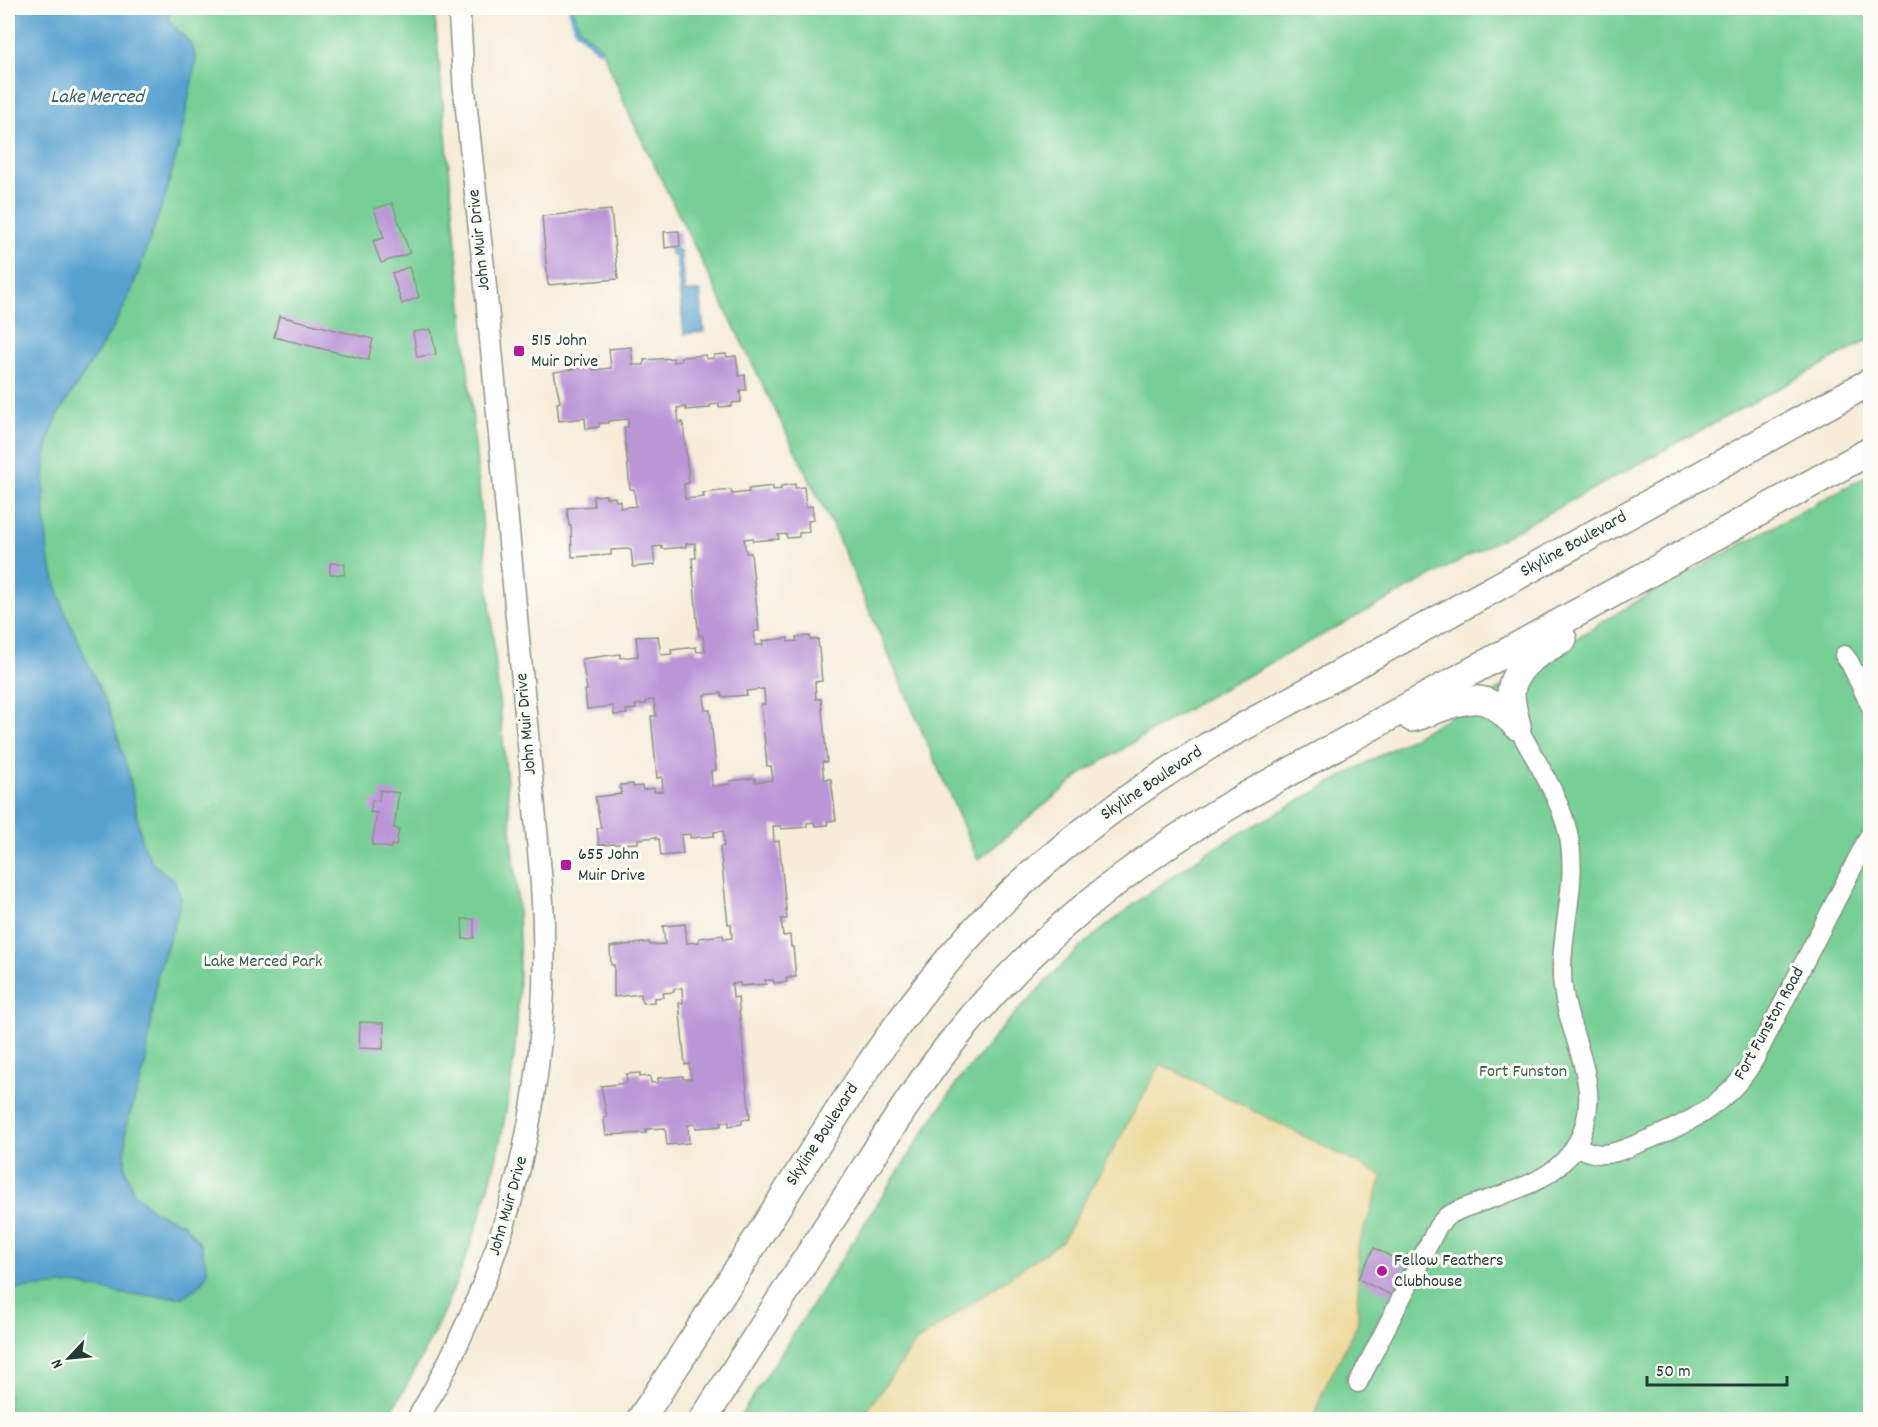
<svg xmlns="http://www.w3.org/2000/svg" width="1878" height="1427" viewBox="0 0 1878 1427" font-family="Dekko,sans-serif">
<rect width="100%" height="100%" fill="#fdfcf7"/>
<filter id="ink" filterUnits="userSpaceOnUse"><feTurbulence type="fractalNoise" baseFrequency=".0167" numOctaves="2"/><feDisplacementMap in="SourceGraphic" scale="12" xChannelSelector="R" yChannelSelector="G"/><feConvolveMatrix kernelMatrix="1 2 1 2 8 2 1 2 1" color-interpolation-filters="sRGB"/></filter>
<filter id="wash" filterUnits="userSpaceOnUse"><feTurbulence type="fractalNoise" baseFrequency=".008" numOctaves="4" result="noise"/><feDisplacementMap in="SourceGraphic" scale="24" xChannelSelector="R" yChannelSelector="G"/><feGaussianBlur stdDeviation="1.35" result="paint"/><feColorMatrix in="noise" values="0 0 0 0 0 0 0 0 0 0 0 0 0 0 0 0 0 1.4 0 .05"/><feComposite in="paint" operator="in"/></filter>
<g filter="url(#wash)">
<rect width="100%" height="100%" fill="#f6ecd9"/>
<g fill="#76cf95" stroke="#4a8664" stroke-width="1.5">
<path d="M 8,8 L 434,8 L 516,880 C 532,1079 489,1249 387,1419 L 8,1419 Z"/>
<polygon points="573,8 1870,8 1870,339 1204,699 1083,773 978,860 833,527 630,116 601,47 580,29"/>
<polygon points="1870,474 1870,1419 738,1420 916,1144 959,1080 1008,1021 1059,968 1085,943 1142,898 1207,852 1535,669 1542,659 1634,603"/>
</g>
<polygon fill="#eeda9e" stroke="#868c69" stroke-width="1.5" points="1161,1064 1383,1176 1358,1246 1358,1323 1322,1393 1313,1419 860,1420 916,1342 1062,1241"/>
<g fill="#59a2d0" stroke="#3c7082" stroke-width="1.5">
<polygon points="8,8 168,8 169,21 192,45 196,60 181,137 166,194 131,292 113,328 59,413 48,441 44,472 44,503 48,556 64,610 109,709 129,774 142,842 153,864 174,880 181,898 173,929 158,972 145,1066 126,1126 125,1168 134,1193 153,1211 184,1224 201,1245 208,1272 199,1286 183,1297 130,1295 74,1284 8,1290"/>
<polygon points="670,247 675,247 676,250 680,250 685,292 700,291 704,332 684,334 676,258 671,254"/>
</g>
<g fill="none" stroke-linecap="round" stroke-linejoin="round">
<polyline stroke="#59a2d0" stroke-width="5" points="570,8 577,30 599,50"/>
</g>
<g id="blocks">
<g fill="#bc95d7" fill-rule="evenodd">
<polygon points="392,203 410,253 381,263 373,241 384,238 374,209"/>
<polygon points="611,210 618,279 548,285 542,216"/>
<polygon points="679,231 680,246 665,248 664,232"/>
<polygon points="409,267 419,297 402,304 392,273"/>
<polygon points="279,316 373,339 368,360 274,337"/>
<polygon points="431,329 436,354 417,357 413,332"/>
<path d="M 631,347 L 633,365 L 644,365 L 644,360 L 673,358 L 673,362 L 681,361 L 681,357 L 706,355 L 706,359 L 714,358 L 714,355 L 726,354 L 727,357 L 736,356 L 739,376 L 745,375 L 746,390 L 740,390 L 741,402 L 732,403 L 732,406 L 719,407 L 719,404 L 710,405 L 710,408 L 686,410 L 686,407 L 677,408 L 679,423 L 683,422 L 689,483 L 684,484 L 685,499 L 704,497 L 703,493 L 731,490 L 732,494 L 749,492 L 748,489 L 773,486 L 773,490 L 781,489 L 781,486 L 795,484 L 795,488 L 804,487 L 806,507 L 812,506 L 814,520 L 808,521 L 809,532 L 799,533 L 799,537 L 787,538 L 786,534 L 778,535 L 779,539 L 753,541 L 753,538 L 744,539 L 746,553 L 751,553 L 759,631 L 754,631 L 755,645 L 763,645 L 762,641 L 788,638 L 788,642 L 797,641 L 796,637 L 810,636 L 810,640 L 818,639 L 822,681 L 815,682 L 816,699 L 821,699 L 827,762 L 822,762 L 824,779 L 831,779 L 836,820 L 827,821 L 828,825 L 815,826 L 814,822 L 807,823 L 807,827 L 781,829 L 781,826 L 773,826 L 774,842 L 779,841 L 787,919 L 781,919 L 783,936 L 790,935 L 791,947 L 793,947 L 796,977 L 786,978 L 787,982 L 774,983 L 773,980 L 765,980 L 766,984 L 741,986 L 740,983 L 732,984 L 733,998 L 738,997 L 750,1119 L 742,1120 L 742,1124 L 729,1126 L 729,1122 L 721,1122 L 721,1126 L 696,1128 L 695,1124 L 688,1125 L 689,1143 L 667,1145 L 665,1128 L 646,1129 L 646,1133 L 606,1135 L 604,1118 L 607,1117 L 601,1086 L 627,1083 L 626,1074 L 640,1073 L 640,1077 L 650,1076 L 651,1083 L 658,1083 L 658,1078 L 683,1076 L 683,1079 L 691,1079 L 689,1064 L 685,1065 L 679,1003 L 683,1003 L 682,988 L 674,989 L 674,992 L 663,993 L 664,997 L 654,998 L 654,1002 L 642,1003 L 641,994 L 614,997 L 614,965 L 611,965 L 610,947 L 649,942 L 650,945 L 665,944 L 663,926 L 685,924 L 687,943 L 699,942 L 699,938 L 723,935 L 724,939 L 732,938 L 731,924 L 728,924 L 720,847 L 724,846 L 723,831 L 714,832 L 714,836 L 690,838 L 690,834 L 681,835 L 683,854 L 661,856 L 659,839 L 656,839 L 656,837 L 638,839 L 638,843 L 599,845 L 597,828 L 601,828 L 595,797 L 621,794 L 620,785 L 633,784 L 633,787 L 642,786 L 643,790 L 654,788 L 655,792 L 663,791 L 662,777 L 657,778 L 651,716 L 656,716 L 654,700 L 646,701 L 646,704 L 635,705 L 636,709 L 626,710 L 627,714 L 614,715 L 613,706 L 587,709 L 585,690 L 587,690 L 582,659 L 620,654 L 620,658 L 638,656 L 636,637 L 658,636 L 661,655 L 672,654 L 671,650 L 696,647 L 697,652 L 705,651 L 703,636 L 699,636 L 697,619 L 692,558 L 696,558 L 695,543 L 686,544 L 686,547 L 662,549 L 662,546 L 653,547 L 655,565 L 633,567 L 631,550 L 628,549 L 611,550 L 611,555 L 572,557 L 571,526 L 569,526 L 567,508 L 594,506 L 593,496 L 606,495 L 606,498 L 615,497 L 616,501 L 620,501 L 620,508 L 636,506 L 634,489 L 630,489 L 624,427 L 628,427 L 628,419 L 608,421 L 608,423 L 599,423 L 599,427 L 586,429 L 585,418 L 559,421 L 557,403 L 560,402 L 554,372 L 593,366 L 593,370 L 611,368 L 609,349 ZM 764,689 L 765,704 L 761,704 L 767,766 L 771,766 L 773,780 L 755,782 L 755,778 L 730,781 L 730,784 L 712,786 L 711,771 L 716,770 L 710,710 L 705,710 L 704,695 L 721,693 L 722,697 L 747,695 L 746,691 Z"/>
<polygon points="330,563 345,564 344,575 330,574"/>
<polygon points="380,790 399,793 394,828 399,829 396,846 391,845 391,848 372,845 377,813 370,812 372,800 379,801"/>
<polygon points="462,919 474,919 474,938 463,939"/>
<polygon points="360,1022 384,1023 383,1049 359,1048"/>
<polygon points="1374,1248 1406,1264 1391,1295 1358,1279"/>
</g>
</g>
</g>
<g filter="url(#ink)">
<use href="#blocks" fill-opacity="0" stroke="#8a9486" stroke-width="1.5"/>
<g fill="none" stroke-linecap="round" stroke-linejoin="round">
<defs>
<g id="minor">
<polyline points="1844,655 1850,663 1870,705"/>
<path d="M 1575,1146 C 1584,1150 1592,1154 1602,1154 C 1616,1154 1629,1147 1642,1142 C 1686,1125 1728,1104 1753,1062 L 1870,834"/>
<path d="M 1358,1383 L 1438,1226 L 1447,1216 L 1459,1210 C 1499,1194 1553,1185 1576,1145 C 1610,1087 1563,1034 1562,974 C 1561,926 1579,881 1568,833 C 1559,795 1536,761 1517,726"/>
</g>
<path id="tertiary" d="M 417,1420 C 516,1252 556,1071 541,878 L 486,291 L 464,86 L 459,8"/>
<g id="primary">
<path d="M 1412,718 C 1432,713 1464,695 1484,701 C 1497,705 1508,717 1517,726"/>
<path d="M 1517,726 C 1515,717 1511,704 1511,694 C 1512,665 1541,652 1563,639"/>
<path d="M 640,1420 C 698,1334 752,1246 807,1160 C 857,1082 907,1005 969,936 C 1039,859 1122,799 1210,745 L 1870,382"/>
<path d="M 703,1420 C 751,1344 800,1269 848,1194 C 884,1139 918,1083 959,1033 C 1036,938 1131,863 1237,801 L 1870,451"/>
</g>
</defs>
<use href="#minor" stroke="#8a9486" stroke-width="21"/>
<use href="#tertiary" stroke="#8a9486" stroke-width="24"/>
<use href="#primary" stroke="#8a9486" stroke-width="30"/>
<use href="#minor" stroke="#fff" stroke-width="18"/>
<use href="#tertiary" stroke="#fff" stroke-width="21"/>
<use href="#primary" stroke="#fff" stroke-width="27"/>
</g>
</g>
<g fill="#b5179e" stroke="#fdfcf7" stroke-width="2">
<rect x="513" y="345" width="12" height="12" rx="3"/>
<rect x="560" y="859" width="12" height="12" rx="3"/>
<circle cx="1382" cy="1271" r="6"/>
</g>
<g text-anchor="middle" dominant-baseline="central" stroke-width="6" stroke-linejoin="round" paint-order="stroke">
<g font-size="18" fill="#1f3d34" stroke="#fdfcf7">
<text transform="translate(480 240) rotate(-96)">John Muir Drive</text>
<text transform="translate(1574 545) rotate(-29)">Skyline Boulevard</text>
<text transform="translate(527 724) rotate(-95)">John Muir Drive</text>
<text transform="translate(1152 784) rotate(-34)">Skyline Boulevard</text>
<text transform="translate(1770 1024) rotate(-61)">Fort Funston Road</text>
<text transform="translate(823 1135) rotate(-57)">Skyline Boulevard</text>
<text transform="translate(509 1206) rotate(-74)">John Muir Drive</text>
</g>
<g font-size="18" fill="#1f3d34" stroke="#fdfcf7" text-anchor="start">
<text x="531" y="341">515 John<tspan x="531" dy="21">Muir Drive</tspan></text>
<text x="578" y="855">655 John<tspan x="578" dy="21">Muir Drive</tspan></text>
<text x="1394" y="1261">Fellow Feathers<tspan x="1394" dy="21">Clubhouse</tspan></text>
</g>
<g font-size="18" fill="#35624c" stroke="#fdfcf7">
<text x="263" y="962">Lake Merced Park</text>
<text x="1523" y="1072">Fort Funston</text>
</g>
<g font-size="20" font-style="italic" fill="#33606b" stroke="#fdfcf7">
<text x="97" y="98">Lake Merced</text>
</g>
</g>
<rect width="1878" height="1427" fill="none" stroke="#fdfcf7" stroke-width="30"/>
<g transform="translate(69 1358) rotate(244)" stroke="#fdfcf7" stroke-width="4.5" paint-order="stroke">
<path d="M0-4.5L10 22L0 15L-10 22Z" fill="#1f3d34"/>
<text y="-9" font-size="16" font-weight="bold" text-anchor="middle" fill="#1f3d34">N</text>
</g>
<path d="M1647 1376v9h140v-9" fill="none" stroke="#1f3d34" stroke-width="3"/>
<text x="1656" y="1376" font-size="18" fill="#1f3d34" stroke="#fdfcf7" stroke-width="4.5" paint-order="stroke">50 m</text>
</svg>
